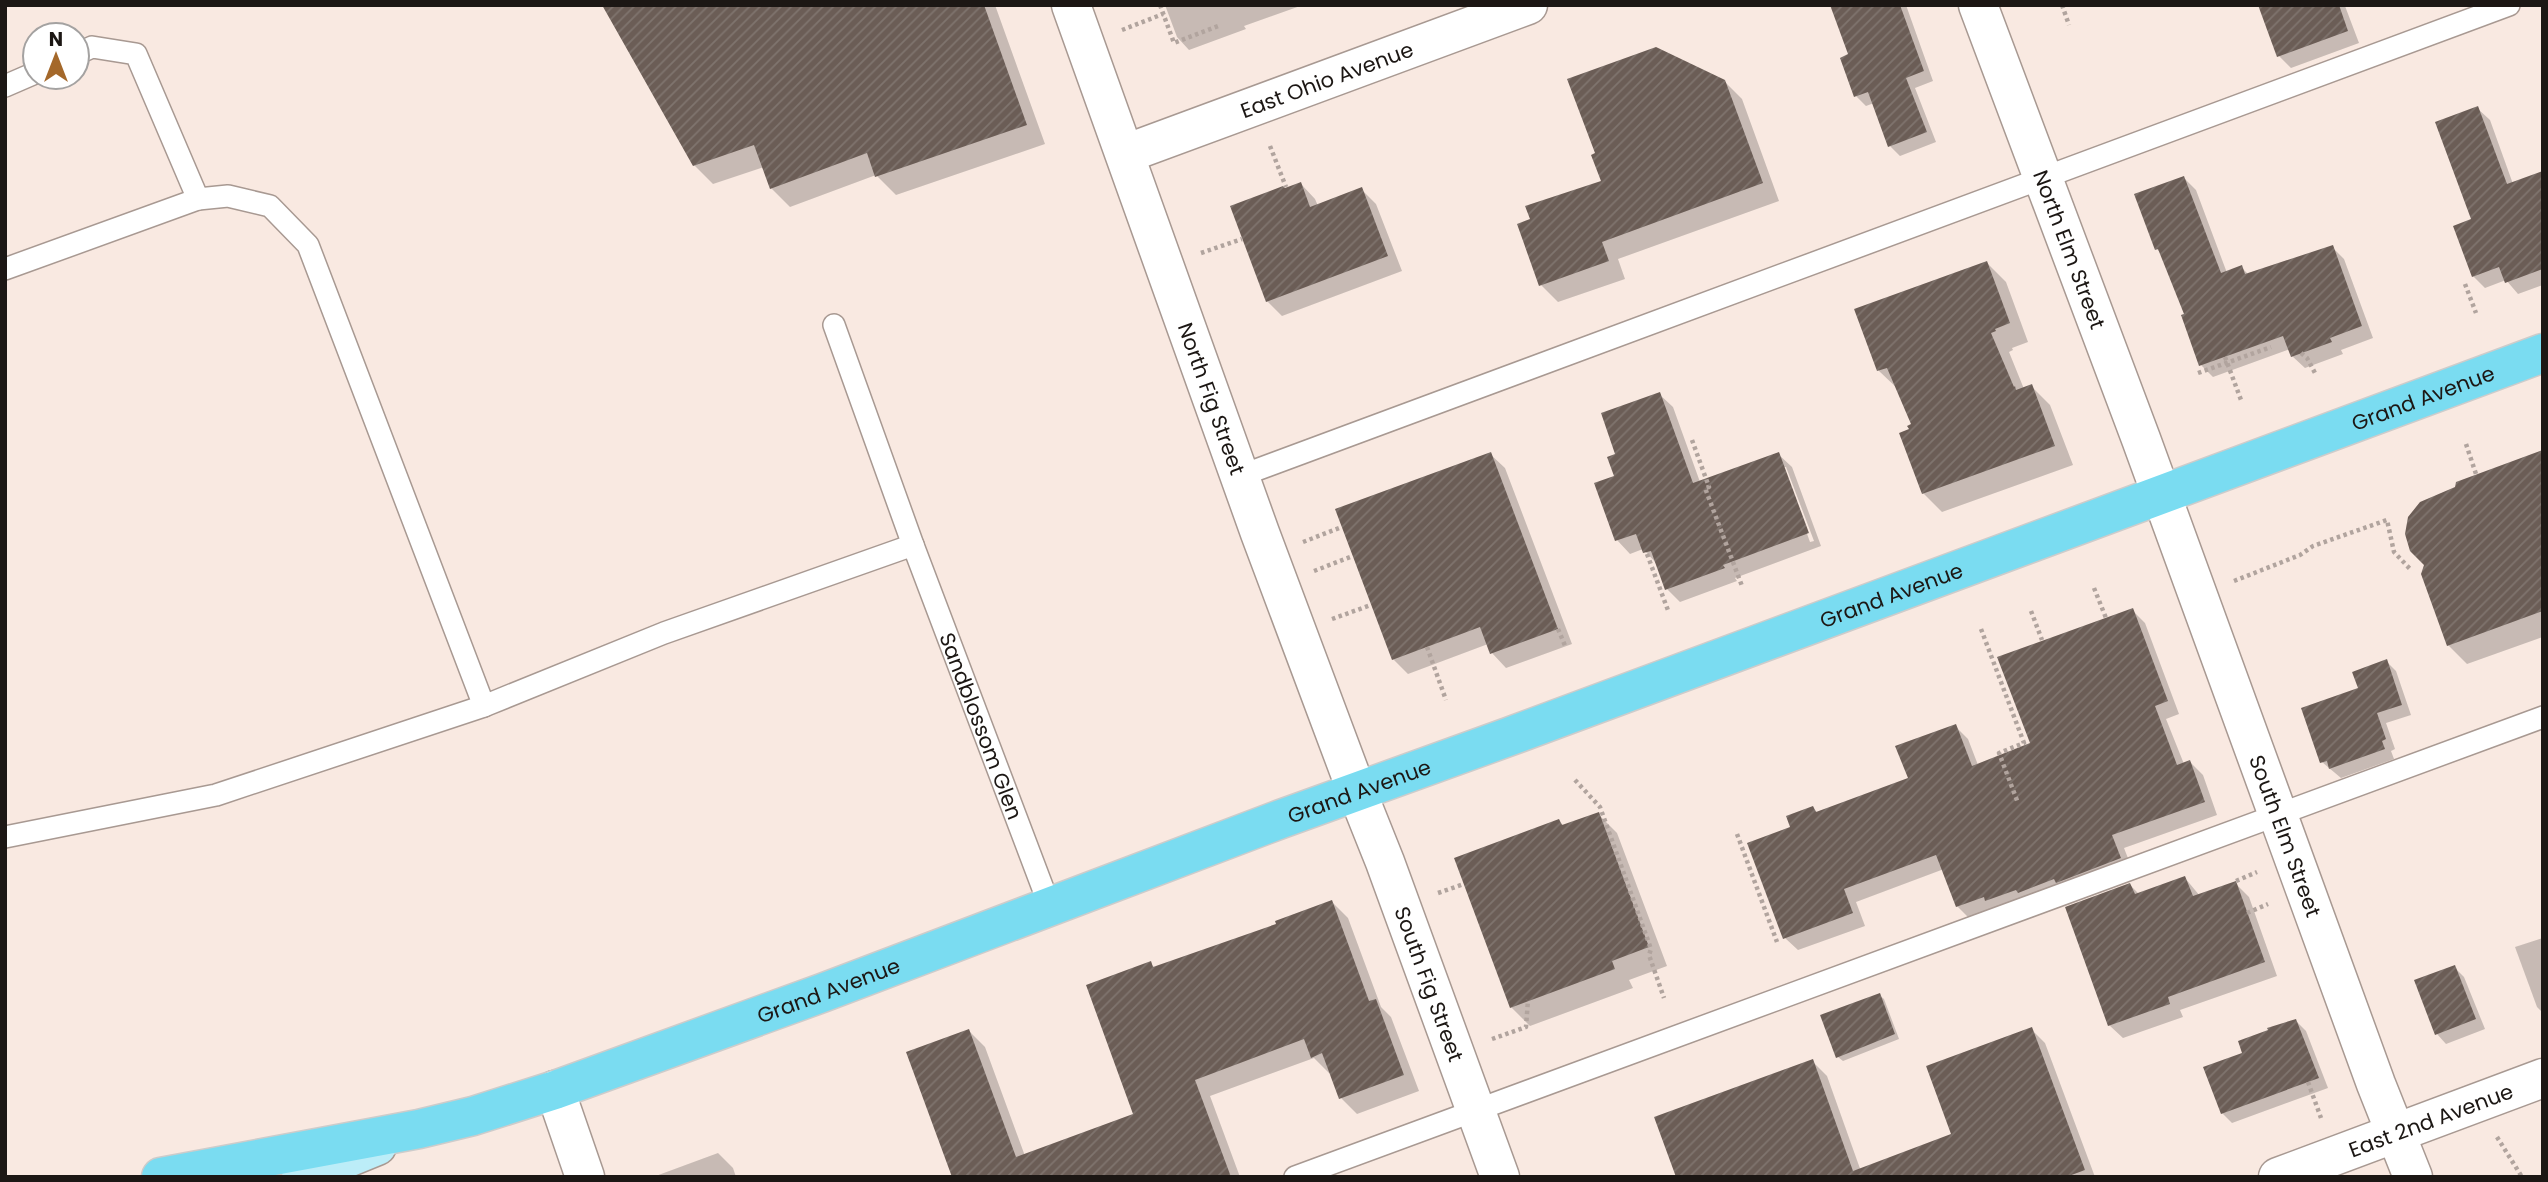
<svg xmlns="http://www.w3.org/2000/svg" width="2548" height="1182" viewBox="0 0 2548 1182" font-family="Poppins,sans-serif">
<defs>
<pattern id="building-hatch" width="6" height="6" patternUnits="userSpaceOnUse" patternTransform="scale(1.75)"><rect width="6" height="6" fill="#6b5d56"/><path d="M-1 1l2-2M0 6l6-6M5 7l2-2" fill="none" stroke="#7f746e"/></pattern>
</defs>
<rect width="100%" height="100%" fill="#f9e9e1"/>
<g fill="#0003" fill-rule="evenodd">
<polygon points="604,5 995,5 1045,144 896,195 876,175 790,207 771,188 764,167 713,184 694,165"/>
<polygon points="1165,5 1303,5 1244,26 1246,29 1189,50 1177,37"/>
<polygon points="1832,5 1906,5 1933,81 1915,88 1936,142 1900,156 1890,146 1874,103 1866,106 1856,96 1842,59 1851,55"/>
<polygon points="2260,5 2347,5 2345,6 2359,43 2291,68 2279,56"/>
<polygon points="1724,81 1742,99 1779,201 1618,259 1625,279 1558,302 1541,285 1603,182 1597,154"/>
<polygon points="2478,109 2490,120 2513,184 2543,173 2543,285 2518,294 2506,280 2485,288 2473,276"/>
<polygon points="2184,178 2196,190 2227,273 2241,267 2248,274 2332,247 2344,259 2373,338 2341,350 2343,354 2305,368 2292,356 2290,349 2213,377 2201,365 2187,315 2163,256 2157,249"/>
<polygon points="1301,184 1315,199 1318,206 1361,189 1376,204 1402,271 1282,316 1267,301 1285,190"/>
<polygon points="1987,263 2006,282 2028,342 2012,348 2013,350 2009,352 2024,389 2031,386 2050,405 2073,465 1942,512 1923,493 1911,430 1913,425 1899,390 1879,371 1857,310"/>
<path d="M 1659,394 L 1673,407 L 1700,482 L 1778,454 L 1792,467 L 1821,546 L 1735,578 L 1737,581 L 1680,602 L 1667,589 L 1658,565 L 1643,549 L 1630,554 L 1617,540 L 1596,484 L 1616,477 L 1618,455 ZM 1783,467 L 1786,467 L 1814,541 L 1810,542 Z"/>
<polygon points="2543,452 2543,637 2467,664 2448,645 2426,564"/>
<polygon points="1490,454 1505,468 1572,644 1506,668 1492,653 1488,644 1408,674 1393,659"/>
<polygon points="2132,610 2145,623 2179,714 2166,719 2184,764 2190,762 2203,775 2217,815 2124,848 2133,871 1970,919 1957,906 1944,869 1856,902 1865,926 1798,950 1785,938 1792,828 1813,808 1818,813 1910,779 1955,726 1968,739 1978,765 2032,744"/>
<polygon points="2386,661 2396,671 2411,715 2386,723 2395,749 2391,751 2394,759 2341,778 2322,762 2360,689"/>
<polygon points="1598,814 1617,833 1667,966 1629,980 1633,988 1530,1026 1511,1007 1559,821 1564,826"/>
<polygon points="2185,878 2200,896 2235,883 2249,897 2277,976 2180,1010 2183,1017 2123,1038 2109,1025 2130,885 2139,894"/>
<polygon points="1332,902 1348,918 1381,1007 1391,1017 1419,1091 1357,1114 1341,1098 1331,1072 1329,1073 1314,1058 1210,1096 1240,1177 953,1177 969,1031 985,1047 1025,1156 1136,1115 1150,963 1155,968 1278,926"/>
<polygon points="2543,938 2543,1013 2537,1007 2515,947"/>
<polygon points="2454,967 2464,977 2485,1029 2446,1044 2437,1034"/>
<polygon points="1879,995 1884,999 1899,1039 1843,1061 1838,1057"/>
<polygon points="2296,1021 2306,1031 2328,1088 2232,1123 2222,1113 2244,1054"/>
<polygon points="2031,1029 2045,1043 2095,1177 1871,1177 1954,1135"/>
<polygon points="1812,1061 1827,1076 1863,1177 1677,1177"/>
<polygon points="718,1153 733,1168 736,1177 653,1177"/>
</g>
<g fill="url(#building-hatch)">
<polygon points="602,5 984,5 1027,125 875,177 867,153 770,189 754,145 693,166"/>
<polygon points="1830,5 1900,5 1924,71 1906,78 1927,132 1888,147 1868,92 1854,97 1840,58 1848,54"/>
<polygon points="2258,5 2339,5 2348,31 2277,57"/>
<polygon points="1656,47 1725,80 1763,183 1602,242 1609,261 1539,286 1517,224 1530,219 1525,206 1601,181 1591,155 1595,153 1567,79"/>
<polygon points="2478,106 2507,184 2543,171 2543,269 2505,283 2499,267 2472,277 2453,226 2471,219 2435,122"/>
<polygon points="2184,176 2221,273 2242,265 2245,274 2333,245 2362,326 2330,338 2332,342 2291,357 2283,336 2199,366 2181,315 2184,314 2158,249 2155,250 2134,194"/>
<polygon points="1301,182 1310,207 1362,187 1388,256 1266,302 1230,206 1283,186 1285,188"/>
<polygon points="1987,261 2010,323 1995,329 1996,331 1991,333 2014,387 2015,386 2016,390 2032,384 2055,446 1922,494 1899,433 1909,429 1907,426 1911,424 1887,368 1877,371 1854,309"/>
<polygon points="1660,392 1693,483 1779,452 1809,533 1723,565 1725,568 1665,590 1651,551 1643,553 1636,534 1615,541 1594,483 1614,476 1607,457 1615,454 1601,413"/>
<polygon points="2543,450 2543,611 2447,646 2421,574 2424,565 2410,551 2405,534 2408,517 2420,502 2455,487 2456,482"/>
<polygon points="1491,452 1558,629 1490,654 1480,627 1392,660 1335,509"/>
<polygon points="2133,608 2168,701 2155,706 2177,765 2190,760 2205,802 2112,835 2121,858 2056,883 2054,879 2018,893 2016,890 1985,901 1984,897 1956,907 1936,855 1844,889 1853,913 1783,939 1747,843 1790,827 1786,816 1813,806 1816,812 1908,778 1895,746 1956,724 1972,766 2030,743 1997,657"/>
<polygon points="2387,659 2402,705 2377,713 2386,739 2382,741 2385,749 2329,769 2327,761 2320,763 2301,708 2358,688 2352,672"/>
<polygon points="1599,812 1649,947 1612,961 1615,969 1510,1008 1454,858 1559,819 1562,825"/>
<polygon points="2185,876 2193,896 2236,881 2265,962 2168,997 2170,1004 2108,1026 2065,907 2130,883 2135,894"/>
<polygon points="1332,900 1369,1001 1376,999 1404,1075 1339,1099 1322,1053 1311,1058 1304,1039 1195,1080 1231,1177 952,1177 906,1052 969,1029 1016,1157 1133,1114 1086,985 1151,961 1153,967 1276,924 1275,921"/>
<polygon points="2455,965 2476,1019 2435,1035 2414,980"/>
<polygon points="1880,993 1895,1034 1836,1058 1820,1015"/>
<polygon points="2296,1019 2319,1078 2221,1114 2203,1067 2242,1053 2238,1041 2268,1030 2267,1028"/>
<polygon points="2032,1027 2085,1170 2066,1177 1676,1177 1654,1117 1813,1059 1853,1171 1951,1134 1926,1066"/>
</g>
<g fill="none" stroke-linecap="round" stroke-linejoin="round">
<defs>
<g id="service">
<polyline points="77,54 92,47 136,54 198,199"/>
<polyline points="5,86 35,73"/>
<polyline points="5,269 198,199 228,196 270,206 308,245 484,706"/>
<path id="s1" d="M 834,325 L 913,545 L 1050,907"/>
<polyline points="1240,476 2509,5"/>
<polyline points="5,837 216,795 484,706 664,633 913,545"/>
<polyline points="1295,1177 2543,717"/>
</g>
<g id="minor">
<path id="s2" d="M 1978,5 L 2141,439 L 2376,1084 L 2413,1177"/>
<path id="s3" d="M 1125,154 L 1528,5"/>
<path id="s4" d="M 1357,792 L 1385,862 L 1500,1177"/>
<polyline points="555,1090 585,1177"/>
<path id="s5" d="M 2278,1177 L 2543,1078"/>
</g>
<g id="tertiary">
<path id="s6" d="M 1071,5 L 1260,533 L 1357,792"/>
</g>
<polyline id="secondary" points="301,1177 377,1146"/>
<g id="primary">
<path id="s7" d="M 161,1177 L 419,1129 L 473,1116 L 555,1090 L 822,993 L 1281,819 L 1508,737 L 2543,353"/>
</g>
</defs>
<use href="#service" stroke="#a89992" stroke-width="24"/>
<use href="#minor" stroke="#a89992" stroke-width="41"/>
<use href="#tertiary" stroke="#a89992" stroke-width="41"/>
<use href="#secondary" stroke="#a89992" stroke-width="41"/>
<use href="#primary" stroke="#cdcccb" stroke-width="41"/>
<g stroke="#b1a49e" stroke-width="4.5" stroke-dasharray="3.5 3.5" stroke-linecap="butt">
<polyline points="1160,5 1174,43 1221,25"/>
<polyline points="2062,5 2069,25"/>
<polyline points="1122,30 1163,14"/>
<polyline points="1270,146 1286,187"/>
<polyline points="1201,253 1242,239"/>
<polyline points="2465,284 2476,313"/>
<polyline points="2301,353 2307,358 2315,373"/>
<polyline points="2225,357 2241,400"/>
<polyline points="2198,373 2271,347"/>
<polyline points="1692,440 1709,487 1705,488 1742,586"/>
<polyline points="2466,444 2476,474"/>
<polyline points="1303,542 1342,527"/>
<polyline points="1647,554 1669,613"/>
<polyline points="1314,571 1353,556"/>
<polyline points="2234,581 2300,555 2313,546 2387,520 2394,552 2411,570"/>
<polyline points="2094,588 2106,618"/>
<polyline points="2031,611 2042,640"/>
<polyline points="1332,619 1371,605"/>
<polyline points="1558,629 1566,648"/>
<polyline points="1981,629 2024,743 1999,753 2018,803"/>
<polyline points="1427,647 1446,700"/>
<polyline points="1575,780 1600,807 1651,949 1649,955 1664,998"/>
<polyline points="1737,834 1777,942"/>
<polyline points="2236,881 2257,872"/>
<polyline points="1438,893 1464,884"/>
<polyline points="2247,913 2268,904"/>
<polyline points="1492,1039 1526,1027 1528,1000"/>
<polyline points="2308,1082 2321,1118"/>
<polyline points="2497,1137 2522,1177"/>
</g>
<use href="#service" stroke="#fff" stroke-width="21"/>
<use href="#minor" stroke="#fff" stroke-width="38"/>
<use href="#tertiary" stroke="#fff" stroke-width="38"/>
<use href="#secondary" stroke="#bcedf8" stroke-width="38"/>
<use href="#primary" stroke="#7adcf1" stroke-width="38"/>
</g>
<g text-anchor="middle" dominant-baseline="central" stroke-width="7" stroke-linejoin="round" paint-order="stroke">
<g font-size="21" fill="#1c1714" stroke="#fff">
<text stroke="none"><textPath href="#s3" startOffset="215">East Ohio Avenue</textPath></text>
<text stroke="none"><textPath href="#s2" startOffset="261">North Elm Street</textPath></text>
<text stroke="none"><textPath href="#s7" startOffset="2396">Grand Avenue</textPath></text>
<text stroke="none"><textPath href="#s6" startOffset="418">North Fig Street</textPath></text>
<text stroke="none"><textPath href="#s7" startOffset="1829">Grand Avenue</textPath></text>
<text stroke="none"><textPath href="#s1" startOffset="427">Sandblossom Glen</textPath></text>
<text stroke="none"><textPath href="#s7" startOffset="1262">Grand Avenue</textPath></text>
<text stroke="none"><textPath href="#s2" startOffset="886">South Elm Street</textPath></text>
<text stroke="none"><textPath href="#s4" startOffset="205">South Fig Street</textPath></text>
<text stroke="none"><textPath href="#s7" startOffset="695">Grand Avenue</textPath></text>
<text stroke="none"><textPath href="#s5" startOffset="163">East 2nd Avenue</textPath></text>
</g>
</g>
<rect width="2548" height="1182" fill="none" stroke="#1c1714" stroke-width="14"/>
<g transform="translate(56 56)"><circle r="33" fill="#ffffff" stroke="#a4a2a1" stroke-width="2"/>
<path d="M0-5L12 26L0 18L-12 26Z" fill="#a4682a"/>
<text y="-10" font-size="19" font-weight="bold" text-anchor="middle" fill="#1c1714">N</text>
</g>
</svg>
